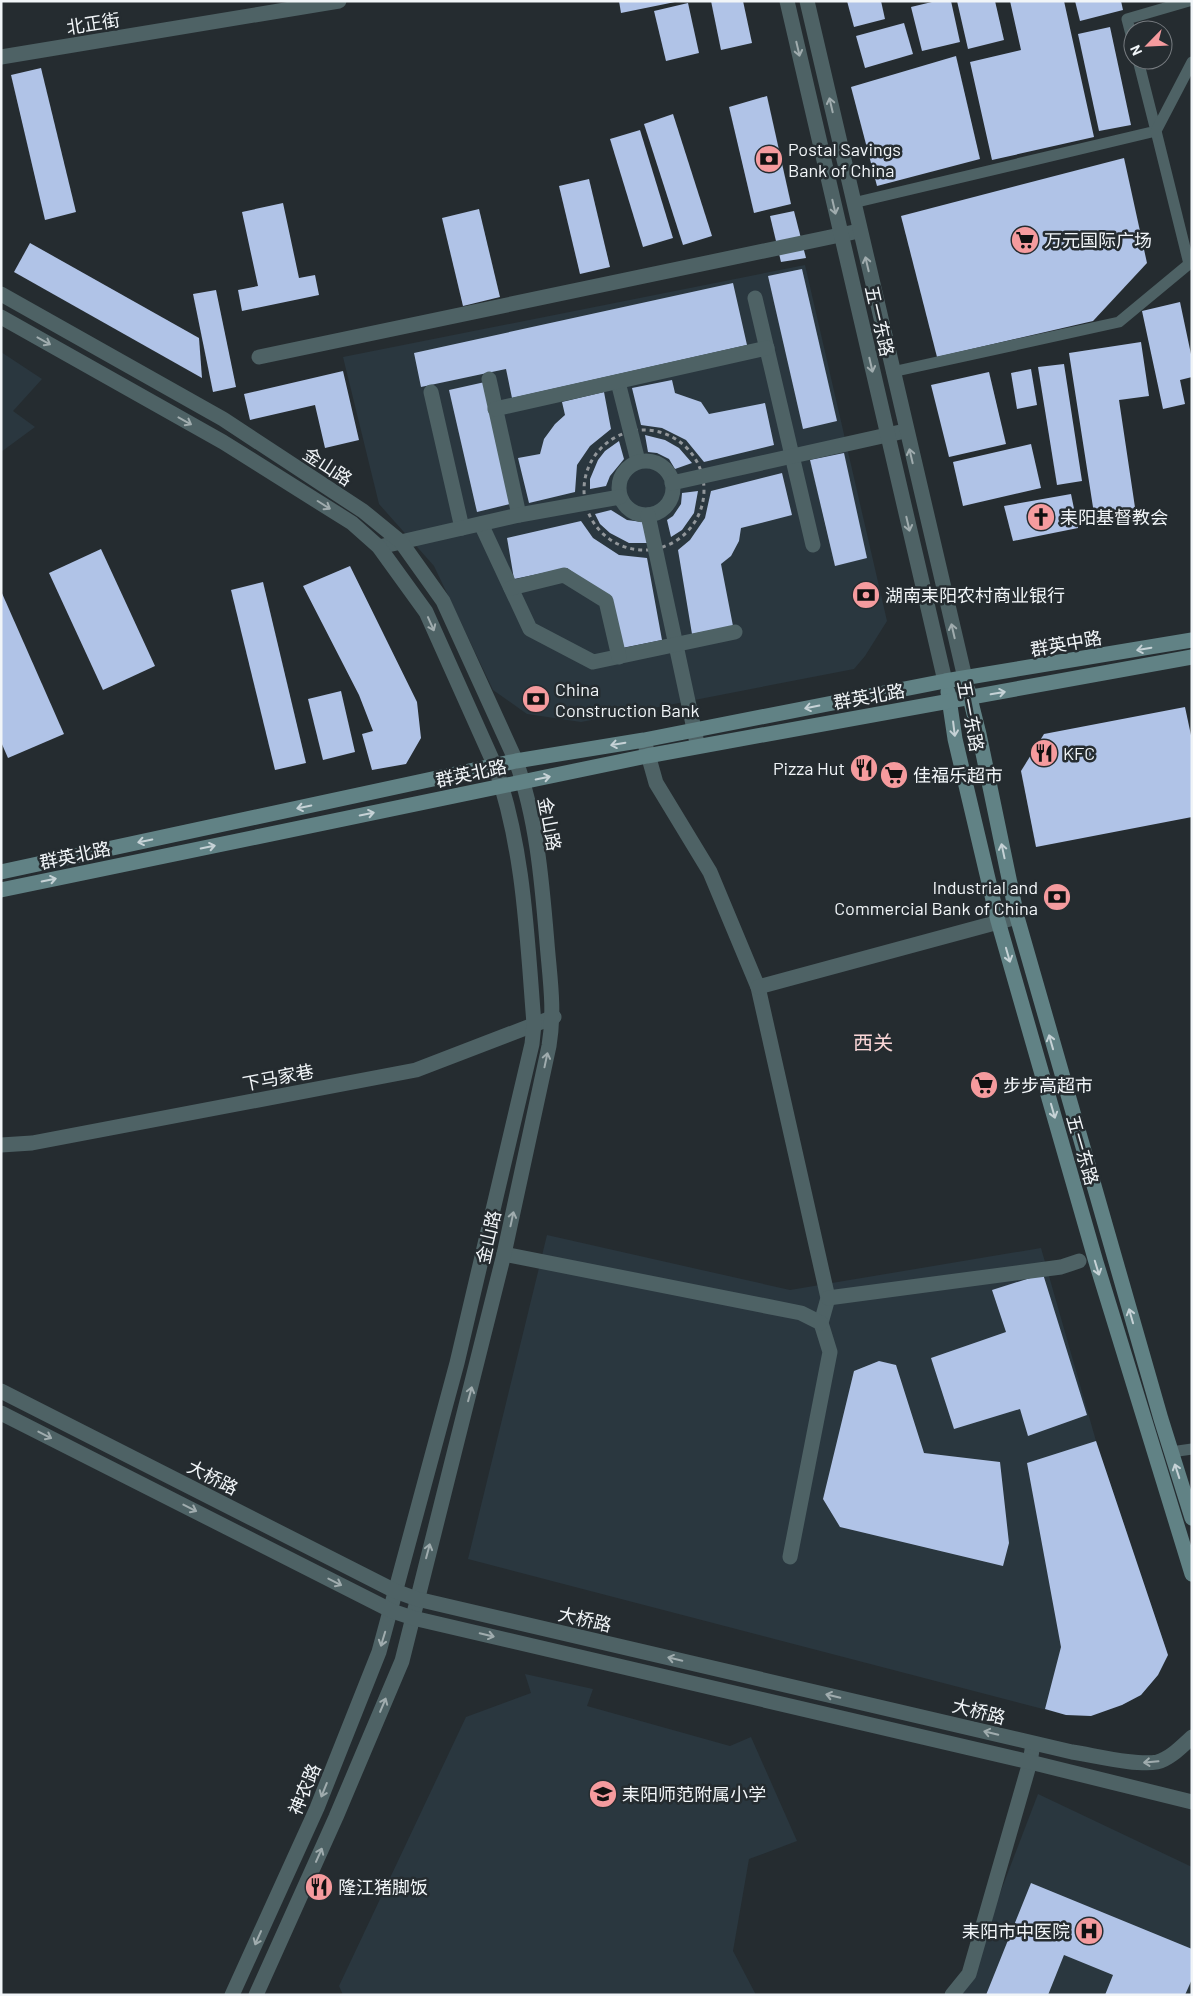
<svg xmlns="http://www.w3.org/2000/svg" width="1193" height="1996" viewBox="0 0 1193 1996" font-family="Barlow,'Noto Sans SC',sans-serif">
<rect width="100%" height="100%" fill="#252c30"/>
<g fill="#2a373f">
<polygon points="805,265 887,621 865,656 854,669 581,722 527,714 493,690 434,566 379,504 343,357"/>
<polygon points="1,352 42,379 13,411 35,427 1,452"/>
<polygon points="547,1235 790,1290 1041,1248 1096,1441 1168,1655 1158,1675 1141,1695 1122,1705 1066,1715 468,1559"/>
<polygon points="525,1674 593,1689 587,1706 730,1746 751,1737 797,1841 749,1859 733,1951 756,1995 343,1995 339,1986 466,1717 531,1693"/>
<polygon points="1038,1794 1192,1867 1192,1995 961,1995"/>
</g>
<g fill="#b0c3e7">
<polygon points="619,1 674,1 675,2 621,13"/>
<polygon points="711,1 743,1 752,43 721,50"/>
<polygon points="847,1 881,1 885,19 854,27"/>
<polygon points="936,1 951,1 960,42 922,51 911,7"/>
<polygon points="957,1 995,1 1004,40 968,49"/>
<polygon points="1010,1 1064,1 1094,137 992,160 970,62 1021,50"/>
<polygon points="1075,1 1121,1 1123,10 1080,21"/>
<polygon points="688,3 699,53 666,61 654,11"/>
<polygon points="904,23 913,54 865,68 856,36"/>
<polygon points="1110,27 1131,125 1099,131 1078,34"/>
<polygon points="956,56 980,159 877,186 851,87"/>
<polygon points="41,68 76,212 45,220 11,75"/>
<polygon points="767,96 791,204 754,213 729,107"/>
<polygon points="673,114 712,236 683,245 644,124"/>
<polygon points="640,130 673,238 643,247 610,139"/>
<polygon points="1124,158 1147,263 1093,321 937,357 901,216"/>
<polygon points="589,179 610,267 580,274 559,186"/>
<polygon points="283,203 299,278 315,275 319,295 242,311 238,290 258,286 242,212"/>
<polygon points="479,209 500,297 463,306 442,218"/>
<polygon points="794,211 806,258 781,262 770,216"/>
<polygon points="30,243 199,338 202,378 14,272"/>
<polygon points="802,269 837,421 803,429 768,276"/>
<polygon points="733,283 747,345 512,398 506,369 421,387 414,353"/>
<polygon points="216,290 236,387 213,392 193,294"/>
<polygon points="1180,302 1192,359 1192,377 1180,380 1185,404 1163,409 1142,311"/>
<polygon points="1141,342 1149,396 1119,400 1136,514 1095,520 1069,353"/>
<polygon points="1064,364 1082,481 1057,485 1038,367"/>
<polygon points="1031,369 1037,405 1017,409 1011,373"/>
<polygon points="343,371 359,440 325,448 315,405 250,420 244,394"/>
<polygon points="989,372 1006,444 949,457 931,385"/>
<polygon points="672,380 675,393 701,402 709,414 765,403 774,445 704,462 686,440 662,428 641,425 632,388"/>
<polygon points="485,382 510,504 477,512 449,390"/>
<polygon points="604,392 611,429 590,446 577,465 575,492 529,503 518,458 540,454 544,439 555,424 565,415 562,402"/>
<polygon points="645,435 665,440 679,448 692,463 675,469 669,459 657,453 648,452"/>
<polygon points="619,441 624,459 610,476 606,486 590,489 590,479 598,460 605,451"/>
<polygon points="1031,444 1041,488 963,506 953,462"/>
<polygon points="844,453 867,558 835,566 810,460"/>
<polygon points="782,473 792,515 741,528 739,541 731,556 721,564 733,626 692,634 678,550 690,540 705,518 711,491"/>
<polygon points="698,491 694,513 682,530 671,537 667,520 673,516 681,504 682,493"/>
<polygon points="1071,494 1078,528 1013,541 1004,506"/>
<polygon points="611,510 627,520 642,522 650,543 629,543 610,533 600,524 595,514"/>
<polygon points="581,521 593,538 619,555 647,558 662,640 622,648 611,596 586,582 567,568 514,579 507,538"/>
<polygon points="101,549 155,666 103,690 49,573"/>
<polygon points="350,566 417,702 421,738 406,764 372,770 362,734 373,731 359,695 303,586"/>
<polygon points="263,582 306,763 275,770 231,590"/>
<polygon points="1,591 64,734 8,758 1,742"/>
<polygon points="341,691 355,752 323,760 308,699"/>
<polygon points="1185,707 1192,740 1192,817 1036,847 1021,771 1044,734"/>
<polygon points="1043,1274 1087,1415 1028,1436 1020,1409 954,1429 931,1358 1006,1332 992,1290"/>
<polygon points="879,1361 896,1365 924,1453 1000,1462 1009,1543 1003,1566 840,1527 823,1499 854,1371"/>
<polygon points="1096,1441 1168,1655 1158,1675 1141,1695 1122,1705 1091,1716 1066,1715 1045,1709 1061,1647 1027,1463"/>
<polygon points="1031,1883 1192,1949 1192,1979 1185,1995 1105,1995 1113,1975 1064,1955 1048,1995 986,1995"/>
</g>
<g fill="none" stroke-linecap="round" stroke-linejoin="round">
<circle stroke="#91969a" stroke-width="3" stroke-dasharray="4 4" stroke-linecap="butt" cx="644" cy="490" r="60"/>
<g stroke="#4e6265" stroke-width="11">
<polyline points="1133,42 1127,19 1189,1"/>
<polyline points="853,203 1156,131 1138,60"/>
<polyline points="892,372 1119,322 1189,264 1156,131 1192,62"/>
<polyline points="1171,1452 1192,1449"/>
</g>
<g stroke="#4e6265" stroke-width="15">
<polyline points="1,57 339,1"/>
<polyline points="755,298 813,545"/>
<polyline points="259,357 859,231"/>
<polyline points="489,379 519,515"/>
<polyline points="618,382 638,461"/>
<polyline points="431,392 462,528"/>
<polyline points="495,409 767,348"/>
<circle cx="646" cy="488" r="27"/>
<polyline points="672,483 905,431"/>
<polyline points="648,515 697,743"/>
<polyline points="481,524 530,629 593,662 735,632"/>
<polyline points="379,547 519,515 620,497"/>
<polyline points="511,588 564,575 606,601 619,657"/>
<polyline points="645,744 656,783 710,872 758,987 828,1298 821,1323 830,1352 790,1557"/>
<polyline points="758,987 1017,917"/>
<polyline points="1,1145 32,1143 416,1070 554,1017"/>
<polyline points="504,1254 801,1313 821,1323"/>
<polyline points="828,1298 1061,1267 1079,1261"/>
<polyline points="952,1995 969,1974 1030,1762 1033,1744"/>
</g>
<g stroke="#4e6265" stroke-width="15">
<polyline points="787,1 945,681"/>
<polyline points="807,1 965,678"/>
<path d="M 1,294 L 223,419 L 363,511 L 401,542 L 443,601 L 516,761 C 537,819 542,883 547,943 C 550,980 555,1009 549,1046 L 504,1254 L 402,1661 L 336,1817 L 256,1995"/>
<path d="M 1,317 L 223,442 L 352,523 L 379,547 L 426,612 L 495,766 C 524,848 527,937 534,1024 L 532,1044 L 457,1363 L 379,1652 L 317,1808 L 232,1995"/>
<path d="M 1,1391 L 395,1591 L 417,1599 L 1072,1752 C 1093,1755 1137,1766 1157,1762 C 1170,1759 1182,1746 1192,1737"/>
<polyline points="1,1413 392,1611 413,1618 1030,1762 1192,1802"/>
</g>
<g stroke="#618285" stroke-width="15">
<polyline points="968,690 979,734 1017,917 1161,1419 1192,1518"/>
<polyline points="948,692 955,739 998,921 1096,1262 1192,1574"/>
<polyline points="1,872 516,761 644,740 945,681 1192,640"/>
<polyline points="1,890 647,756 1192,657"/>
</g>
</g>
<defs><path id="oneway-shaft" d="M-6 0H5M1.5-3L5.5 0L1.5 3" fill="none" stroke-width="1.6" stroke-linecap="round" stroke-linejoin="round" transform="scale(1.25)"/></defs>
<g stroke="#a0acae">
<use href="#oneway-shaft" transform="translate(798 49) rotate(77)"/>
<use href="#oneway-shaft" transform="translate(831 105) rotate(-103)"/>
<use href="#oneway-shaft" transform="translate(834 207) rotate(77)"/>
<use href="#oneway-shaft" transform="translate(867 264) rotate(-103)"/>
<use href="#oneway-shaft" transform="translate(44 341) rotate(29)"/>
<use href="#oneway-shaft" transform="translate(871 365) rotate(77)"/>
<use href="#oneway-shaft" transform="translate(185 421) rotate(29)"/>
<use href="#oneway-shaft" transform="translate(911 456) rotate(-103)"/>
<use href="#oneway-shaft" transform="translate(324 505) rotate(32)"/>
<use href="#oneway-shaft" transform="translate(908 524) rotate(77)"/>
<use href="#oneway-shaft" transform="translate(431 624) rotate(66)"/>
<use href="#oneway-shaft" transform="translate(953 631) rotate(-103)"/>
<use href="#oneway-shaft" transform="translate(546 1060) rotate(-78)"/>
<use href="#oneway-shaft" transform="translate(512 1219) rotate(-78)"/>
<use href="#oneway-shaft" transform="translate(470 1394) rotate(-75)"/>
<use href="#oneway-shaft" transform="translate(45 1435) rotate(27)"/>
<use href="#oneway-shaft" transform="translate(190 1508) rotate(27)"/>
<use href="#oneway-shaft" transform="translate(428 1551) rotate(-75)"/>
<use href="#oneway-shaft" transform="translate(335 1582) rotate(27)"/>
<use href="#oneway-shaft" transform="translate(487 1635) rotate(13)"/>
<use href="#oneway-shaft" transform="translate(383 1639) rotate(107)"/>
<use href="#oneway-shaft" transform="translate(675 1659) rotate(-167)"/>
<use href="#oneway-shaft" transform="translate(833 1696) rotate(-167)"/>
<use href="#oneway-shaft" transform="translate(383 1705) rotate(-67)"/>
<use href="#oneway-shaft" transform="translate(991 1733) rotate(-166)"/>
<use href="#oneway-shaft" transform="translate(1151 1762) rotate(175)"/>
<use href="#oneway-shaft" transform="translate(324 1790) rotate(112)"/>
<use href="#oneway-shaft" transform="translate(319 1855) rotate(-66)"/>
<use href="#oneway-shaft" transform="translate(258 1938) rotate(114)"/>
</g>
<g stroke="#c6d2d6">
<use href="#oneway-shaft" transform="translate(1144 649) rotate(170)"/>
<use href="#oneway-shaft" transform="translate(998 693) rotate(-10)"/>
<use href="#oneway-shaft" transform="translate(812 707) rotate(169)"/>
<use href="#oneway-shaft" transform="translate(954 729) rotate(83)"/>
<use href="#oneway-shaft" transform="translate(618 744) rotate(170)"/>
<use href="#oneway-shaft" transform="translate(543 778) rotate(-12)"/>
<use href="#oneway-shaft" transform="translate(304 807) rotate(168)"/>
<use href="#oneway-shaft" transform="translate(367 814) rotate(-12)"/>
<use href="#oneway-shaft" transform="translate(145 841) rotate(168)"/>
<use href="#oneway-shaft" transform="translate(208 847) rotate(-12)"/>
<use href="#oneway-shaft" transform="translate(1003 851) rotate(-102)"/>
<use href="#oneway-shaft" transform="translate(49 880) rotate(-12)"/>
<use href="#oneway-shaft" transform="translate(1008 955) rotate(74)"/>
<use href="#oneway-shaft" transform="translate(1051 1042) rotate(-106)"/>
<use href="#oneway-shaft" transform="translate(1053 1111) rotate(74)"/>
<use href="#oneway-shaft" transform="translate(1097 1268) rotate(73)"/>
<use href="#oneway-shaft" transform="translate(1131 1316) rotate(-106)"/>
<use href="#oneway-shaft" transform="translate(1177 1471) rotate(-108)"/>
</g>
<defs>
<symbol id="bank-disc" viewBox="-11 -11 22 22"><circle r="9.5" fill="#f59b9e" stroke="#252c30"/><path d="M-6-4H6V4H-6ZM0-2.3a2.3 2.3 0 1 0 0 4.6a2.3 2.3 0 1 0 0-4.6Z" fill="#111"/></symbol>
<symbol id="supermarket-disc" viewBox="-11 -11 22 22"><circle r="9.5" fill="#f59b9e" stroke="#252c30"/><path d="M-6-5.5h2.5l.6 2H6L4.5 2H-2.5L-4.4-4H-6ZM-1.5 3.2a1.3 1.3 0 1 0 .1 0ZM3 3.2a1.3 1.3 0 1 0 .1 0Z" fill="#111"/></symbol>
<symbol id="church-disc" viewBox="-11 -11 22 22"><circle r="9.5" fill="#f59b9e" stroke="#252c30"/><path d="M-1.2-6h2.4v3.5h3.3v2.4h-3.3V6h-2.4V-.1h-3.3v-2.4h3.3Z" fill="#111"/></symbol>
<symbol id="restaurant-disc" viewBox="-11 -11 22 22"><circle r="9.5" fill="#f59b9e" stroke="#252c30"/><path d="M-5-6h1v4h1v-4h1v4h1v-4h1v5L-1.5 .5V6h-2V.5L-5-1ZM5-6V6H3V1.5H1.5Q1.5-4 5-6Z" fill="#111"/></symbol>
<symbol id="school-disc" viewBox="-11 -11 22 22"><circle r="9.5" fill="#f59b9e" stroke="#252c30"/><path d="M0-5L7-2L0 1L-7-2ZM-4 1L0 2.5L4 1V4Q0 6-4 4Z" fill="#111"/></symbol>
<symbol id="hospital-disc" viewBox="-11 -11 22 22"><circle r="9.5" fill="#f59b9e" stroke="#252c30"/><path d="M-5-5h3v3.5h4V-5h3V5h-3V1.5h-4V5h-3Z" fill="#111"/></symbol>
</defs>
<g fill-rule="evenodd">
<use href="#bank-disc" x="753" y="143" width="32" height="32"/>
<use href="#supermarket-disc" x="1009" y="224" width="32" height="32"/>
<use href="#church-disc" x="1025" y="501" width="32" height="32"/>
<use href="#bank-disc" x="850" y="579" width="32" height="32"/>
<use href="#bank-disc" x="520" y="683" width="32" height="32"/>
<use href="#restaurant-disc" x="1028" y="737" width="32" height="32"/>
<use href="#restaurant-disc" x="848" y="752" width="32" height="32"/>
<use href="#supermarket-disc" x="878" y="759" width="32" height="32"/>
<use href="#bank-disc" x="1041" y="881" width="32" height="32"/>
<use href="#supermarket-disc" x="968" y="1069" width="32" height="32"/>
<use href="#school-disc" x="587" y="1778" width="32" height="32"/>
<use href="#restaurant-disc" x="303" y="1871" width="32" height="32"/>
<use href="#hospital-disc" x="1073" y="1915" width="32" height="32"/>
</g>
<g text-anchor="middle" dominant-baseline="central" stroke-width="5" stroke-linejoin="round" paint-order="stroke">
<g font-size="18" fill="#f1f5f8" stroke="#252c30">
<text transform="translate(93 23) rotate(-9)">北正街</text>
<text transform="translate(880 321) rotate(77)">五一东路</text>
<text transform="translate(328 466) rotate(33)">金山路</text>
<text transform="translate(1066 643) rotate(-10)">群英中路</text>
<text transform="translate(869 696) rotate(-10)">群英北路</text>
<text transform="translate(971 716) rotate(79)">五一东路</text>
<text transform="translate(471 773) rotate(-12)">群英北路</text>
<text transform="translate(550 824) rotate(79)">金山路</text>
<text transform="translate(75 855) rotate(-12)">群英北路</text>
<text transform="translate(278 1077) rotate(-11)">下马家巷</text>
<text transform="translate(1083 1150) rotate(74)">五一东路</text>
<text transform="translate(488 1237) rotate(-77)">金山路</text>
<text transform="translate(213 1477) rotate(27)">大桥路</text>
<text transform="translate(585 1619) rotate(13)">大桥路</text>
<text transform="translate(979 1711) rotate(14)">大桥路</text>
<text transform="translate(304 1789) rotate(-67)">神农路</text>
</g>
<g font-size="18" fill="#f1f5f8" stroke="#252c30" text-anchor="start">
<text x="788" y="149">Postal Savings<tspan x="788" dy="21">Bank of China</tspan></text>
<text x="1044" y="240">万元国际广场</text>
<text x="1060" y="517">耒阳基督教会</text>
<text x="885" y="595">湖南耒阳农村商业银行</text>
<text x="555" y="689">China<tspan x="555" dy="21">Construction Bank</tspan></text>
<text x="1063" y="753">KFC</text>
<text x="845" y="768" text-anchor="end">Pizza Hut</text>
<text x="913" y="775">佳福乐超市</text>
<text x="1038" y="887" text-anchor="end">Industrial and<tspan x="1038" dy="21">Commercial Bank of China</tspan></text>
<text x="1003" y="1085">步步高超市</text>
<text x="622" y="1794">耒阳师范附属小学</text>
<text x="338" y="1887">隆江猪脚饭</text>
<text x="1070" y="1931" text-anchor="end">耒阳市中医院</text>
</g>
<g font-size="20" fill="#fbd7d8" stroke="#252c30">
<text x="873" y="1042">西关</text>
</g>
</g>
<rect width="1193" height="1996" fill="none" stroke="#f1f5f8" stroke-width="5"/>
<g transform="translate(1148 45) rotate(246)"><circle r="24" fill="#252c30" stroke="#777c80"/>
<path d="M0-4L9 19L0 12L-9 19Z" fill="#f59b9e"/>
<text y="-8" font-size="14" font-weight="bold" text-anchor="middle" fill="#f1f5f8">N</text>
</g>
</svg>
